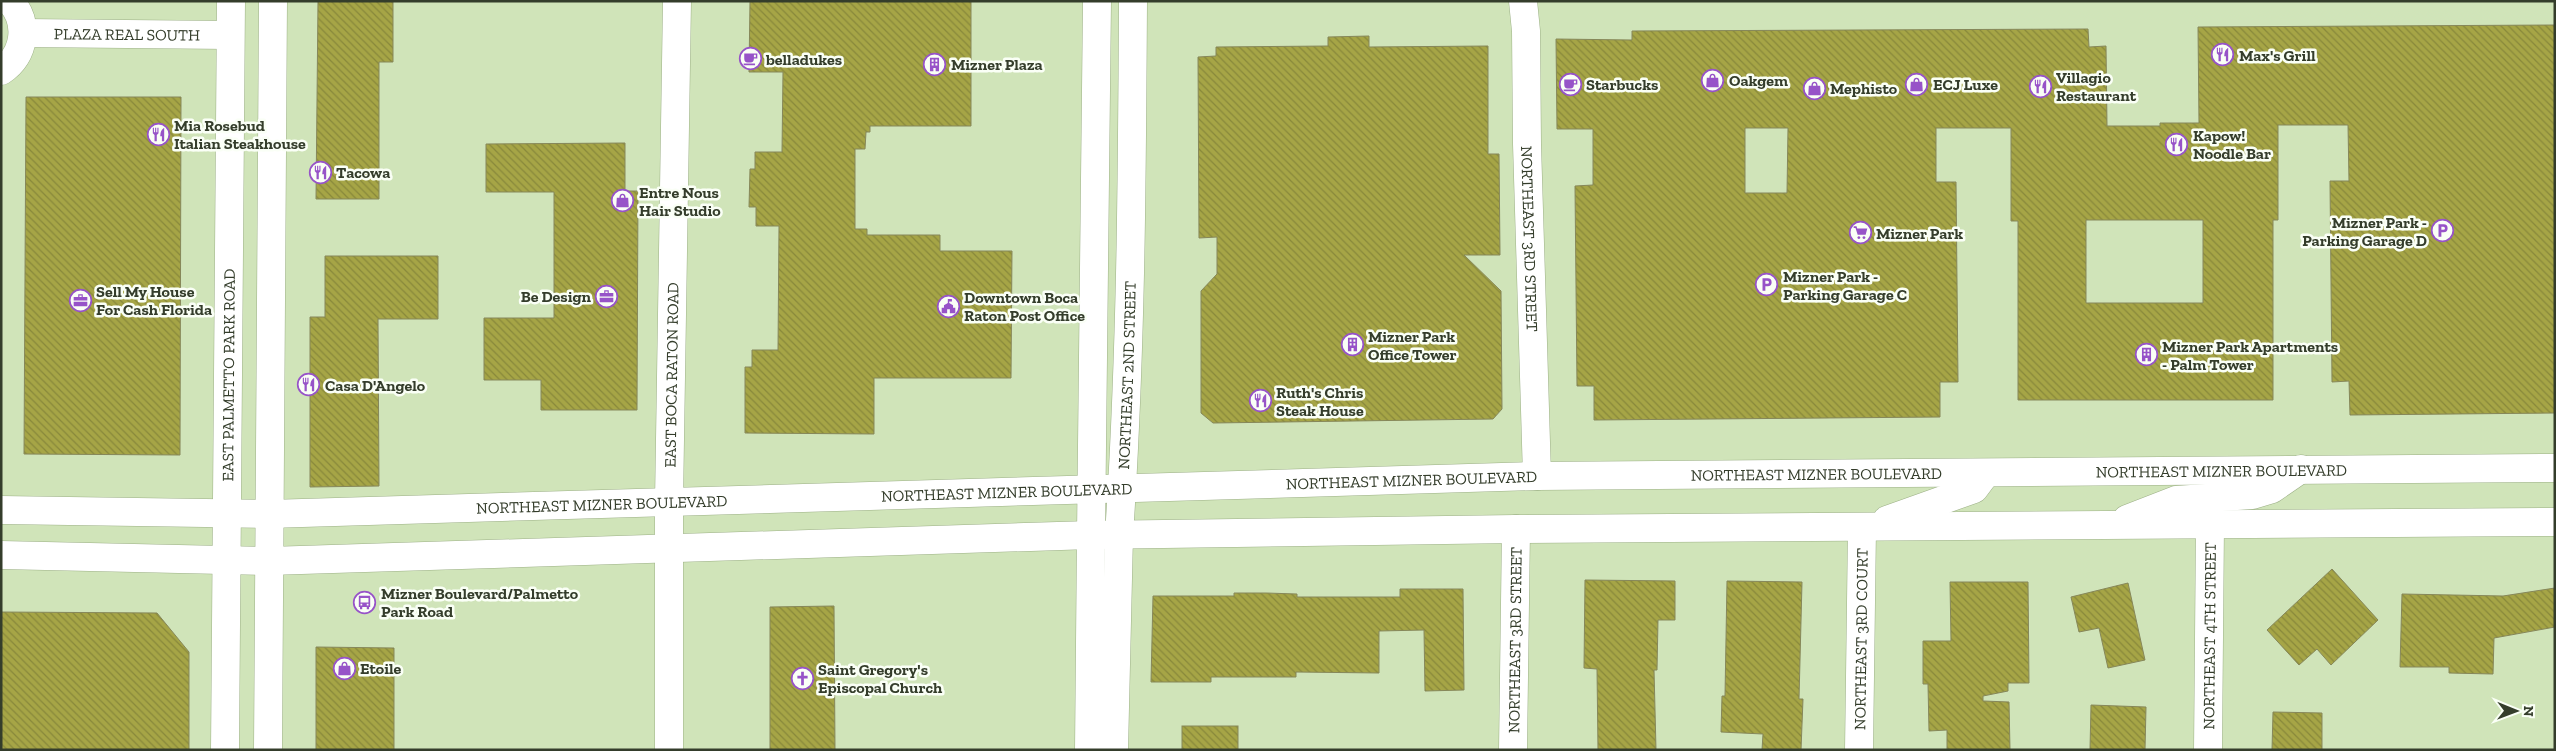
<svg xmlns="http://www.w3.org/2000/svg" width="2556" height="751" viewBox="0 0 2556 751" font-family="'Zilla Slab',serif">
<defs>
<pattern id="building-back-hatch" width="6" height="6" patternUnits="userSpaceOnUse" patternTransform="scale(1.25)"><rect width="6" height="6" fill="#a6a546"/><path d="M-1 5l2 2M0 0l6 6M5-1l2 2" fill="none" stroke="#88883b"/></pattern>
</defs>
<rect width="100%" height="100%" fill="#d0e4b9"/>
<g fill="url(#building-back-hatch)" stroke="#86875a" fill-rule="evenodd">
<polygon points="318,1 393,1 393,62 379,62 379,199 316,199"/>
<polygon points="750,1 971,1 971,126 870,126 870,132 866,132 865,149 855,149 855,229 867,229 867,235 940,235 940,251 1012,251 1011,378 874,378 874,434 745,433 745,367 752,367 752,350 778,350 779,226 756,226 756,207 749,207 750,169 755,169 755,152 782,152 783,72 749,72"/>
<path d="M 2555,25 L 2555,413 L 2350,415 L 2349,381 L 2332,382 L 2330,181 L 2349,181 L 2348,125 L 2278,125 L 2278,220 L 2273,220 L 2273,400 L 2018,400 L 2018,221 L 2011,221 L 2011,128 L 1936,128 L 1936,182 L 1956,182 L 1958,382 L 1940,382 L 1940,417 L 1594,420 L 1594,386 L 1577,386 L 1575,186 L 1593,185 L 1593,129 L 1557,129 L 1556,39 L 1632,40 L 1632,31 L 2088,29 L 2089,47 L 2106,46 L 2107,126 L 2160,126 L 2160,123 L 2199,123 L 2198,27 ZM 1745,128 L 1788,128 L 1787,193 L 1745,193 ZM 2086,220 L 2203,220 L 2203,303 L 2086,303 Z"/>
<polygon points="1369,36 1369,47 1488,46 1488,154 1499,154 1500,255 1464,255 1501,291 1502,409 1493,419 1213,423 1201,413 1201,291 1217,274 1217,237 1199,238 1198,57 1216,56 1216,47 1328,46 1328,37"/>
<polygon points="26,97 181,97 180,455 24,454"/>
<polygon points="625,143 625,191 638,191 637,410 541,410 541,380 484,380 484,318 554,318 554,192 486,192 486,144"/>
<polygon points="325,256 438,256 438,319 378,319 379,486 310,487 310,317 325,317"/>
<polygon points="2332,569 2378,620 2331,665 2317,649 2299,665 2267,630"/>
<polygon points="1585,580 1675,581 1675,620 1658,620 1657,670 1654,670 1656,750 1598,750 1597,669 1584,668"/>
<polygon points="1727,581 1802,582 1799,699 1803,699 1801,750 1762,750 1763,734 1721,732 1722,696 1725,696"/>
<polygon points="1950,582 2028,582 2029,683 2008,683 2008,691 1983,696 1983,701 2009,702 2010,750 1947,750 1947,730 1929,731 1928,684 1923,684 1923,641 1951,641"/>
<polygon points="2128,583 2145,660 2108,668 2099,628 2079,632 2071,597"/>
<polygon points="2555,588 2555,627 2494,638 2493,674 2449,673 2449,667 2400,667 2402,594 2503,596"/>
<polygon points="1400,589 1463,589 1464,690 1425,691 1424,630 1379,631 1379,673 1296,672 1296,677 1211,677 1211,682 1151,682 1153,596 1234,596 1234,593 1266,593 1297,594 1297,597 1400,597"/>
<polygon points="834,606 835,750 770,750 770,607"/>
<polygon points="1,612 157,613 189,652 189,750 1,750"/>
<polygon points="316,647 394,648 394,750 316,750"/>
<polygon points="2091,705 2146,707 2145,750 2090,750"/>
<polygon points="2273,712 2322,713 2322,750 2272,750"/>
<rect x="1182" y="726" width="56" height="24"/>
</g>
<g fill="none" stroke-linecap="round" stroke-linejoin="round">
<defs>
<g id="street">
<path id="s1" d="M 1523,1 L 1526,31 L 1527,144 L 1537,476"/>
<path id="s2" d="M 23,33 L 230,35"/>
<path d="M 1,71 C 25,55 30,23 10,1"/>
<path id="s3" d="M 669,750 L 669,502 L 677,1"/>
<polyline points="1089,750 1091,535"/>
<polyline points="1114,750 1119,535"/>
<path id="s4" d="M 1513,750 L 1516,529"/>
<path id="s5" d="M 1859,750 L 1862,528"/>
<path id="s6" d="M 2208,750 L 2210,524"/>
</g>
<g id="secondary">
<path id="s7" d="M 1,510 L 269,514 L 1537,476 L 2555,468"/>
<polyline points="2127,519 2176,500 2252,495 2272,489 2301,469"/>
<polyline points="1887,520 1974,489 1986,473"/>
<polyline points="1091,535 1097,1"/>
<path id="s8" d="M 1119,535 C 1131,357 1132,179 1133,1"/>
<polyline points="1,555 269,561 1091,535 1516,529 2555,522"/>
<path id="s9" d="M 225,750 L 231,1"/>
<polyline points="268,750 273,1"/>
</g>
</defs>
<use href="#street" stroke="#9cb086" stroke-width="29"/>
<use href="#secondary" stroke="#9cb086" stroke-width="29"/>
<use href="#street" stroke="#fff" stroke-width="28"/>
<use href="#secondary" stroke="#fff" stroke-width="28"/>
</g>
<defs>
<symbol id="restaurant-ring" viewBox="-11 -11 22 22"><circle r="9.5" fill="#fafff6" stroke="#9753c8" stroke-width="1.5"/><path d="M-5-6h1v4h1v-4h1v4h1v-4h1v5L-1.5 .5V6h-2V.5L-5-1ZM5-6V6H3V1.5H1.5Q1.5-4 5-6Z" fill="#9753c8"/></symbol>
<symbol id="cafe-ring" viewBox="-11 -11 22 22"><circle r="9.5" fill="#fafff6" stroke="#9753c8" stroke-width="1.5"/><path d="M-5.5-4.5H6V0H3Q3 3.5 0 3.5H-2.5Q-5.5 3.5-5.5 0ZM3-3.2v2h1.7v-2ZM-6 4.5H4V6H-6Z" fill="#9753c8"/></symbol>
<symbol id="building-ring" viewBox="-11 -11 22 22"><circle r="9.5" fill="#fafff6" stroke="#9753c8" stroke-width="1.5"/><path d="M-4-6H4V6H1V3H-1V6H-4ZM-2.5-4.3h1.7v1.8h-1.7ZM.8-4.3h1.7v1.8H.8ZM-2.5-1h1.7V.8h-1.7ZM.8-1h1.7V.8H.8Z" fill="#9753c8"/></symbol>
<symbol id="shop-ring" viewBox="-11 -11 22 22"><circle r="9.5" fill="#fafff6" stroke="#9753c8" stroke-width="1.5"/><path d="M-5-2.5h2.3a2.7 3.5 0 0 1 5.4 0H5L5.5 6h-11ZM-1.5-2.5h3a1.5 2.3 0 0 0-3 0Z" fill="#9753c8"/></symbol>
<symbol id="parking-ring" viewBox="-11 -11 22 22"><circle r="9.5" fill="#fafff6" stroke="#9753c8" stroke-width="1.5"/><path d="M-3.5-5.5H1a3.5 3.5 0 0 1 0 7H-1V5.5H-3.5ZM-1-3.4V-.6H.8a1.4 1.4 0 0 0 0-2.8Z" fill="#9753c8"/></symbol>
<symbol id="supermarket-ring" viewBox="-11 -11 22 22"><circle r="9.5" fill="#fafff6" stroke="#9753c8" stroke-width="1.5"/><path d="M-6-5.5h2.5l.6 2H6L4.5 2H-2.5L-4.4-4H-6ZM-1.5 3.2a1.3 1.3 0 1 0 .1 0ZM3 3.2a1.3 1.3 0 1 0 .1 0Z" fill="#9753c8"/></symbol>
<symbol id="office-ring" viewBox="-11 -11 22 22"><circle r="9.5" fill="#fafff6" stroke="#9753c8" stroke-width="1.5"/><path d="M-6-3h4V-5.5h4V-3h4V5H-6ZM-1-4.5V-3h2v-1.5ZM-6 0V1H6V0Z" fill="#9753c8"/></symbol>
<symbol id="civic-ring" viewBox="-11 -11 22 22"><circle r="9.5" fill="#fafff6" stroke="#9753c8" stroke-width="1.5"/><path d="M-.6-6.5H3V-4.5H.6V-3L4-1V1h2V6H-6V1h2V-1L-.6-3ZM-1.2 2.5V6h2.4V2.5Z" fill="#9753c8"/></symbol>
<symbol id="bus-ring" viewBox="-11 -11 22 22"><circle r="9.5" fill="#fafff6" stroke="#9753c8" stroke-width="1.5"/><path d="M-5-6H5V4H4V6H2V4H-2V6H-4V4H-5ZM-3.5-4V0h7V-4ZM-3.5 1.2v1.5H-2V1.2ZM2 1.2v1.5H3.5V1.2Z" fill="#9753c8"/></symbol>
<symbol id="church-ring" viewBox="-11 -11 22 22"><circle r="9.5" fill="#fafff6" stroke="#9753c8" stroke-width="1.5"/><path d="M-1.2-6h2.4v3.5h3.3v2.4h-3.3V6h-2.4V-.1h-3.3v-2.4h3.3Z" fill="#9753c8"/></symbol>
</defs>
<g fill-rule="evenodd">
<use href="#restaurant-ring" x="2210" y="42" width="25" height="25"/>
<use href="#cafe-ring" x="738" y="46" width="25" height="25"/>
<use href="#building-ring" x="922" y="52" width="25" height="25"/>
<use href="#shop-ring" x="1700" y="68" width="25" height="25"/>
<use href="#cafe-ring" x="1558" y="72" width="25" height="25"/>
<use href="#shop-ring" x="1904" y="72" width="25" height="25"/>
<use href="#restaurant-ring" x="2028" y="74" width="25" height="25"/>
<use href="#shop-ring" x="1802" y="76" width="25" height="25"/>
<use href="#restaurant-ring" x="146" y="122" width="25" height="25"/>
<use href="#restaurant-ring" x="2164" y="132" width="25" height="25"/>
<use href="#restaurant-ring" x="308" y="160" width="25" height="25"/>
<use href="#shop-ring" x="610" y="188" width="25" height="25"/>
<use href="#parking-ring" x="2430" y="218" width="25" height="25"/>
<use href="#supermarket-ring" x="1848" y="220" width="25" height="25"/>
<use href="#parking-ring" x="1754" y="272" width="25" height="25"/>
<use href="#office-ring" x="594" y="284" width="25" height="25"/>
<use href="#office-ring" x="68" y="288" width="25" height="25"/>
<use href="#civic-ring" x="936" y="294" width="25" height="25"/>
<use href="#building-ring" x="1340" y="332" width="25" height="25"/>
<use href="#building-ring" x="2134" y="342" width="25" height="25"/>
<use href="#restaurant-ring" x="296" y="372" width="25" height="25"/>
<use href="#restaurant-ring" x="1248" y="388" width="25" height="25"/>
<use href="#bus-ring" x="352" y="590" width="25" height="25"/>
<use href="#shop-ring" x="332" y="656" width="25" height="25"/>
<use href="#church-ring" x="790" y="666" width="25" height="25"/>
</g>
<g text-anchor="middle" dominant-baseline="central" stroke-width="5" stroke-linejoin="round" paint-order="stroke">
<g font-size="16" fill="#343d2b" stroke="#fafff6">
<text stroke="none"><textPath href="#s2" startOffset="104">PLAZA REAL SOUTH</textPath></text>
<text stroke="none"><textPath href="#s1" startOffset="238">NORTHEAST 3RD STREET</textPath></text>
<text stroke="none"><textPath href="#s9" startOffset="375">EAST PALMETTO PARK ROAD</textPath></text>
<text stroke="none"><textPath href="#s3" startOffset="375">EAST BOCA RATON ROAD</textPath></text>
<text stroke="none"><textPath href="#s8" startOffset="160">NORTHEAST 2ND STREET</textPath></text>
<text stroke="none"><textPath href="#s7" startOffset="2221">NORTHEAST MIZNER BOULEVARD</textPath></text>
<text stroke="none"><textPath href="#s7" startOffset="1816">NORTHEAST MIZNER BOULEVARD</textPath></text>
<text stroke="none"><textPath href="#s7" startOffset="1411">NORTHEAST MIZNER BOULEVARD</textPath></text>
<text stroke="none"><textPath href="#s7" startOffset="1006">NORTHEAST MIZNER BOULEVARD</textPath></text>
<text stroke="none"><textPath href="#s7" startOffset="601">NORTHEAST MIZNER BOULEVARD</textPath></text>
<text stroke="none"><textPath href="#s6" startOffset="114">NORTHEAST 4TH STREET</textPath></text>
<text stroke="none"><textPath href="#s4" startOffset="110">NORTHEAST 3RD STREET</textPath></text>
<text stroke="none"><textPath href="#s5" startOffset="111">NORTHEAST 3RD COURT</textPath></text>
</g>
<g font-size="16" font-weight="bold" fill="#343d2b" stroke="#fafff6" text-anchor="start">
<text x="2239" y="55">Max's Grill</text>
<text x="766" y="59">belladukes</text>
<text x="951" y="64">Mizner Plaza</text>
<text x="2056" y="77">Villagio<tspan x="2056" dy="18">Restaurant</tspan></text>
<text x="1729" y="80">Oakgem</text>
<text x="1586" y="84">Starbucks</text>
<text x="1933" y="84">ECJ Luxe</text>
<text x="1830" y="88">Mephisto</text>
<text x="174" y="125">Mia Rosebud<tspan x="174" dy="18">Italian Steakhouse</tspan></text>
<text x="2193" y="135">Kapow!<tspan x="2193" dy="18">Noodle Bar</tspan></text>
<text x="336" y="172">Tacowa</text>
<text x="639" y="192">Entre Nous<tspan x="639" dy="18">Hair Studio</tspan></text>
<text x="2427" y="222" text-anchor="end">Mizner Park -<tspan x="2427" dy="18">Parking Garage D</tspan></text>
<text x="1876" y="233">Mizner Park</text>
<text x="1783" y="276">Mizner Park -<tspan x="1783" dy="18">Parking Garage C</tspan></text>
<text x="96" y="291">Sell My House<tspan x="96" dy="18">For Cash Florida</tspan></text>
<text x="591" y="296" text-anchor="end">Be Design</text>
<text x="964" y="297">Downtown Boca<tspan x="964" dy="18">Raton Post Office</tspan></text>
<text x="1368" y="336">Mizner Park<tspan x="1368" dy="18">Office Tower</tspan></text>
<text x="2162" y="346">Mizner Park Apartments<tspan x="2162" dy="18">- Palm Tower</tspan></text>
<text x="325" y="385">Casa D'Angelo</text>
<text x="1276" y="392">Ruth's Chris<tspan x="1276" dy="18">Steak House</tspan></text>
<text x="381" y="593">Mizner Boulevard/Palmetto<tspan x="381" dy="18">Park Road</tspan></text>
<text x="360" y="668">Etoile</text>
<text x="818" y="669">Saint Gregory's<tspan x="818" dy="18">Episcopal Church</tspan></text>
</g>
</g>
<rect width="2556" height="751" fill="none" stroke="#343d2b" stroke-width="5"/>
<g transform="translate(2516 711) rotate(91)" stroke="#fafff6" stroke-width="4" paint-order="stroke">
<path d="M0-4L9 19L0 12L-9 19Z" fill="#343d2b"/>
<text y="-8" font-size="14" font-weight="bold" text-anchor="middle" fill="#343d2b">N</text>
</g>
</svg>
